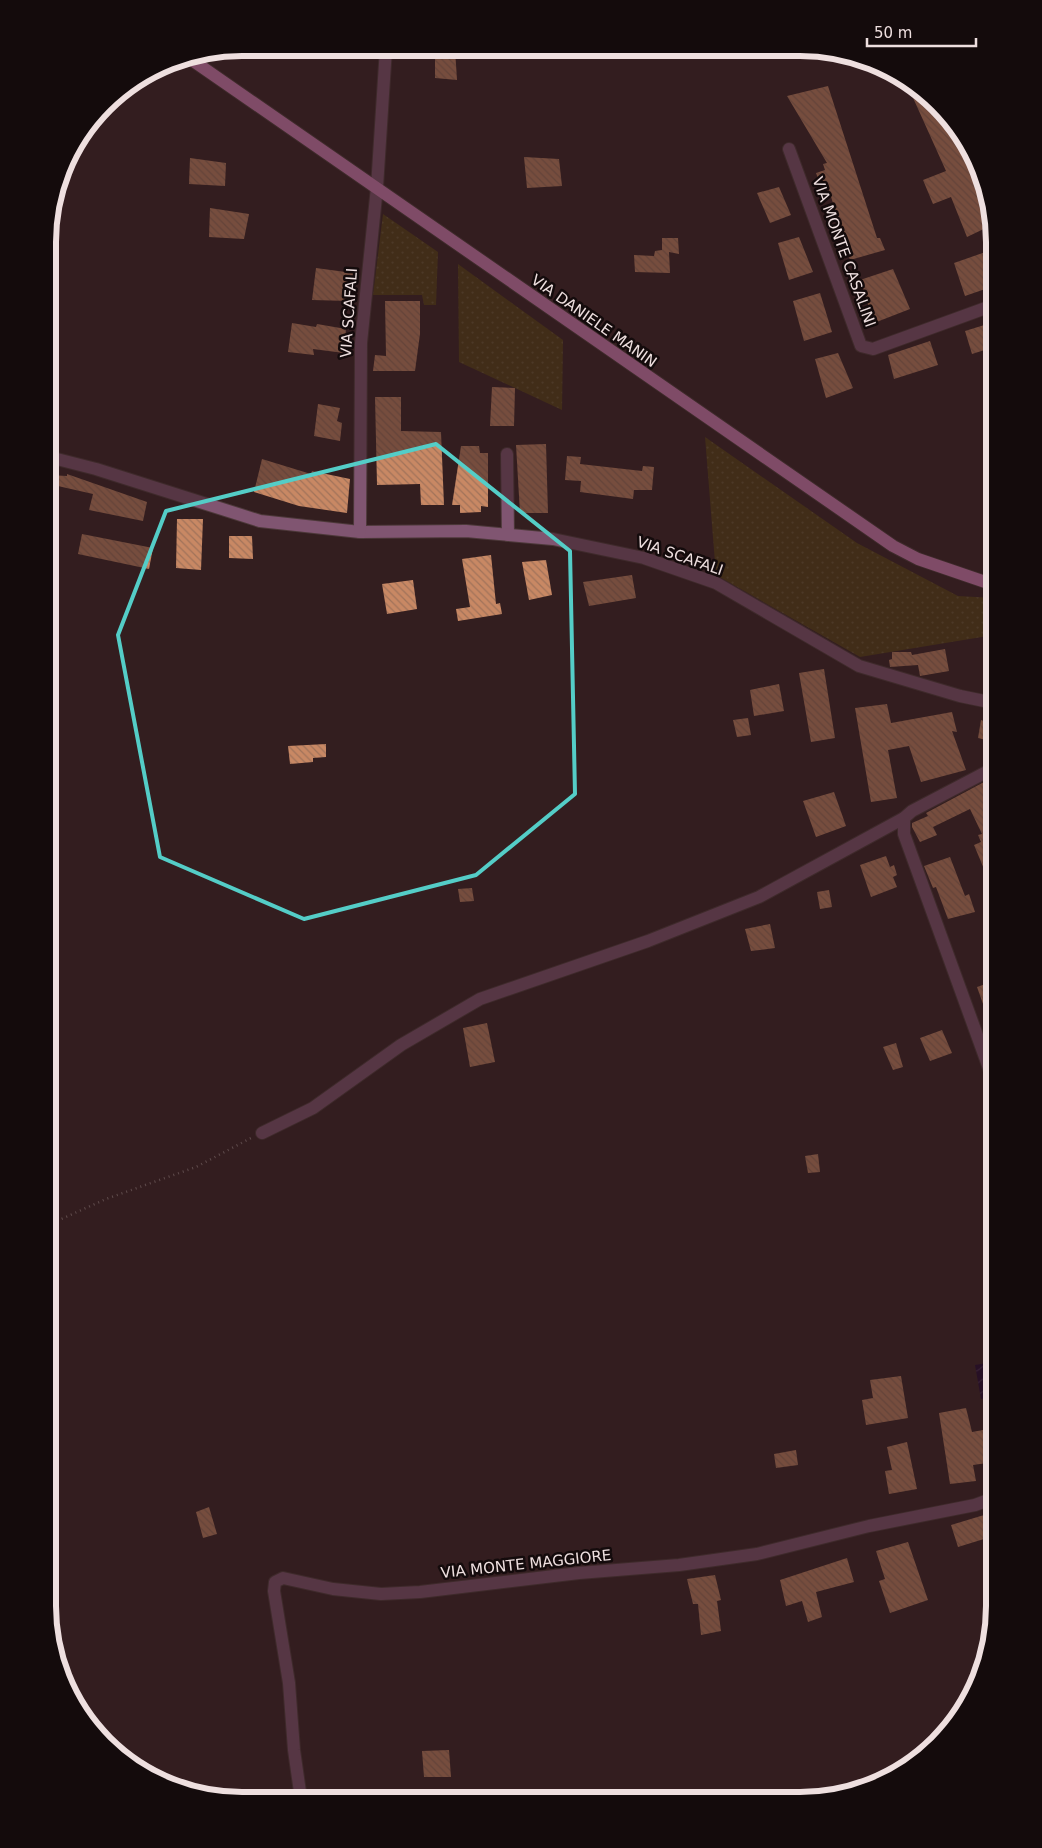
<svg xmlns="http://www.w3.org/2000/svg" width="1042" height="1848" viewBox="0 0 1042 1848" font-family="'DejaVu Sans',sans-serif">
<defs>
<pattern id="grass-dots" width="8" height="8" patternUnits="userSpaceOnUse" patternTransform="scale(1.25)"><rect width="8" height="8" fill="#534010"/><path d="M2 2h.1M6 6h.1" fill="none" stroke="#6c5b32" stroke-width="1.8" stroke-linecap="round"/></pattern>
<pattern id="water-waves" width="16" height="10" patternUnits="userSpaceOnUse" patternTransform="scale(1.25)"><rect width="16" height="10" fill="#19002e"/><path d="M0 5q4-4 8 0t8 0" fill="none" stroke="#3b254c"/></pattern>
<pattern id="building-back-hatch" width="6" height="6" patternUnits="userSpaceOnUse" patternTransform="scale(1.25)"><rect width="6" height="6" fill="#c88864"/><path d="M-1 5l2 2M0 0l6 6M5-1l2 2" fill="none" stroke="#a1735a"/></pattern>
</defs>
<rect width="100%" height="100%" fill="#331e1f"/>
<g fill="url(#grass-dots)">
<polygon points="383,214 438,252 436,305 424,305 422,295 373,295"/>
<polygon points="458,264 563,340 562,410 459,362"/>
<polygon points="705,437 857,543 958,596 994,598 994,635 860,657 716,575"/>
</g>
<polygon fill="url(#water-waves)" points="987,1363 994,1396 981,1399 975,1365"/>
<g fill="url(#building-back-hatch)">
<polygon points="435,49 455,49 457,80 435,78"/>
<polygon points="905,80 928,96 962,135 966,142 963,144 985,186 992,225 967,237 951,197 933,204 923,180 946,171"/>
<polygon points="828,86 877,238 880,238 885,250 850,260 829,190 823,192 816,173 825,170 823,164 827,163 787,96"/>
<polygon points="524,157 559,159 562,186 527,188"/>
<polygon points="190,158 226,163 225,186 189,184"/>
<polygon points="779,187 791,215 770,223 757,193"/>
<polygon points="210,208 249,214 244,239 209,237"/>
<polygon points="799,237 813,272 789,280 778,243"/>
<polygon points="662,238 678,238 679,254 669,252 670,273 635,272 634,255 654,256 655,251 662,250"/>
<polygon points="994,249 994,286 965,296 954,263"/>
<polygon points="316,268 353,273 349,301 312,300"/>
<polygon points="893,269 910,309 874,323 860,280"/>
<polygon points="820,293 832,332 804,341 793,301"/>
<polygon points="385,301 420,301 420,334 415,371 373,371 375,355 386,356"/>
<polygon points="994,322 994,347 972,354 965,331"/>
<polygon points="292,323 316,327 317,324 346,329 344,353 313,349 314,355 288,352"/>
<polygon points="930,341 938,365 894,379 888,355"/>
<polygon points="838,353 853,388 826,398 815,359"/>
<polygon points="492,387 515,388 514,426 490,426"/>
<polygon points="375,397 401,397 401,431 441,432 444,505 421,505 420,484 377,485"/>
<polygon points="318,404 340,408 337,421 342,423 340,441 314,436"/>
<polygon points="546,444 548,513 520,513 516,445"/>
<polygon points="461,446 479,446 480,453 488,453 488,507 481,506 481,512 460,513 460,505 452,505"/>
<polygon points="567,456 581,457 580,464 642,471 643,466 654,467 652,490 634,490 633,499 580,492 581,481 565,480"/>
<polygon points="262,459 311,474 312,471 350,479 347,513 299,506 254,492"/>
<polygon points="67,474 147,502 143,521 89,510 93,494 49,484 49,475 67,476"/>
<polygon points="177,519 203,519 201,570 176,568"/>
<polygon points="82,534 153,548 149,569 78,554"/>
<polygon points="229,536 252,536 253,559 229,558"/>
<polygon points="491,555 496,604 500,603 502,614 458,621 456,609 470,607 462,559"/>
<polygon points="546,560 552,595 529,600 522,562"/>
<polygon points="632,575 636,598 589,606 583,582"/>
<polygon points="413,580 417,609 387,614 382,584"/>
<polygon points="945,649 949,671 920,676 918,665 890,667 889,660 892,659 892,652 911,652 912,655"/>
<polygon points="824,669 835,738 811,742 799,673"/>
<polygon points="779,684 784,711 754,716 750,690"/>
<polygon points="887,704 891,723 952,712 957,732 952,731 966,770 921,782 909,746 888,750 897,798 871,802 855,708"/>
<polygon points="748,718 751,735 737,737 733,720"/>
<polygon points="981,720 994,724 994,742 978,738"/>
<polygon points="326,744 326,757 313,758 313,762 290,764 288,746"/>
<polygon points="984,782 994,805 994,893 974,845 981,842 978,835 982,834 970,809 933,827 937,835 920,842 912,827 912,823 928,816 926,813"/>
<polygon points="834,792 846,826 816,837 803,801"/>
<polygon points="886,856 890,867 894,865 897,875 893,877 897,887 871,897 860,865"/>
<polygon points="950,857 965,896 969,894 975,912 948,919 936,887 933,888 924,866"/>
<polygon points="472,888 474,901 460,902 458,889"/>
<polygon points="829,890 832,907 820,909 817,892"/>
<polygon points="770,924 775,948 751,951 745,929"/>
<polygon points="994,981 994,1032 993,1032 977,987"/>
<polygon points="487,1023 495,1062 470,1067 463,1028"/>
<polygon points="942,1030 952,1053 930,1061 920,1038"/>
<polygon points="896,1043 903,1067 893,1070 883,1047"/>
<polygon points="818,1154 820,1172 808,1173 805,1156"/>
<polygon points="901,1376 908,1418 866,1425 862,1400 873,1398 870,1380"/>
<polygon points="966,1408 972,1432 994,1428 994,1462 973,1465 976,1481 950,1484 939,1413"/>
<polygon points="907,1442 917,1489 889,1494 885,1471 892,1470 887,1447"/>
<polygon points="796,1450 798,1465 776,1468 774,1454"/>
<polygon points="209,1507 217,1534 203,1538 196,1512"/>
<polygon points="994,1512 994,1560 991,1561 984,1539 958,1547 951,1525"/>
<polygon points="908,1542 928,1600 890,1613 879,1581 885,1579 876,1551"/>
<polygon points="847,1558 854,1582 816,1592 822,1617 808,1622 802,1601 786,1606 780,1580"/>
<polygon points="715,1575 721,1600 717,1601 721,1631 701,1635 698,1604 693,1604 687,1579"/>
<polygon points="449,1750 451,1777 424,1777 422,1751"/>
</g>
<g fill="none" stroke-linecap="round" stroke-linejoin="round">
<defs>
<g id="minor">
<polyline points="789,149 861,346 873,349 994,305"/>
<polyline points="507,454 508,535"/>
<polyline points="49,457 96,469 260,521 360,532 466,531 553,539 644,558 716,583 859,666 960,696 994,703"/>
<polyline points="360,532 361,343 377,187 386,48"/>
<polyline points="994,1082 904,834 904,818 912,811 994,768"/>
<polyline points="262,1133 313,1108 401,1045 480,999 648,941 759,897 904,818"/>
<polyline points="301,1799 294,1750 289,1683 274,1591 275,1582 283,1578 333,1589 381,1594 420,1592 579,1573 679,1565 757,1554 869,1526 975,1505 994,1498"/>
</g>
<polyline id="major" points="189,58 893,546 918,559 994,585"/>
</defs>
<use href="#minor" stroke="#4d393a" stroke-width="14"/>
<use href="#major" stroke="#4d393a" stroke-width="14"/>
<polyline stroke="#958383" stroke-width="2.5" stroke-dasharray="1 4" stroke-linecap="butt" points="48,1225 106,1199 196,1167 251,1138"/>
<use href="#minor" stroke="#805571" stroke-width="12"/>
<use href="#major" stroke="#dc84be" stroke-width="12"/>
</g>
<path d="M0 0H1042V1848H0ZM 436,444 L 570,551 L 575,794 L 476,875 L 304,919 L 160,857 L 118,635 L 166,511 Z" fill="#331e1f" fill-opacity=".55" fill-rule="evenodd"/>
<path fill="none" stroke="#54cdc7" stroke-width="4" stroke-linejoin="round" d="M 436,444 L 570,551 L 575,794 L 476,875 L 304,919 L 160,857 L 118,635 L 166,511 Z"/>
<g text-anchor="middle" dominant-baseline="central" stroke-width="5" stroke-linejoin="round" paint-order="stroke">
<g font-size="15" fill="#eedfdf" stroke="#140b0c">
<text transform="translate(844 252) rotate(70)">VIA MONTE CASALINI</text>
<text transform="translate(349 313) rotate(-86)">VIA SCAFALI</text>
<text transform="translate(594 321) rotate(35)">VIA DANIELE MANIN</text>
<text transform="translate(680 556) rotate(19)">VIA SCAFALI</text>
<text transform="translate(526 1564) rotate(-6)">VIA MONTE MAGGIORE</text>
</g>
</g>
<path d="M0 0H1042V1848H0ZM242 56H800A186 186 0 0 1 986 242V1606A186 186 0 0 1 800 1792H242A186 186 0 0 1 56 1606V242A186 186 0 0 1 242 56Z" fill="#140b0c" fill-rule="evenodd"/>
<path fill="none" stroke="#eedfdf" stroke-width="6" d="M242 56H800A186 186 0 0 1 986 242V1606A186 186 0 0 1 800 1792H242A186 186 0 0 1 56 1606V242A186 186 0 0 1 242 56Z"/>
<path d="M867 38v8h109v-8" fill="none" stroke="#eedfdf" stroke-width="2.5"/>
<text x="874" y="38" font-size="15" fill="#eedfdf" stroke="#140b0c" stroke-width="4" paint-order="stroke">50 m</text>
</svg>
